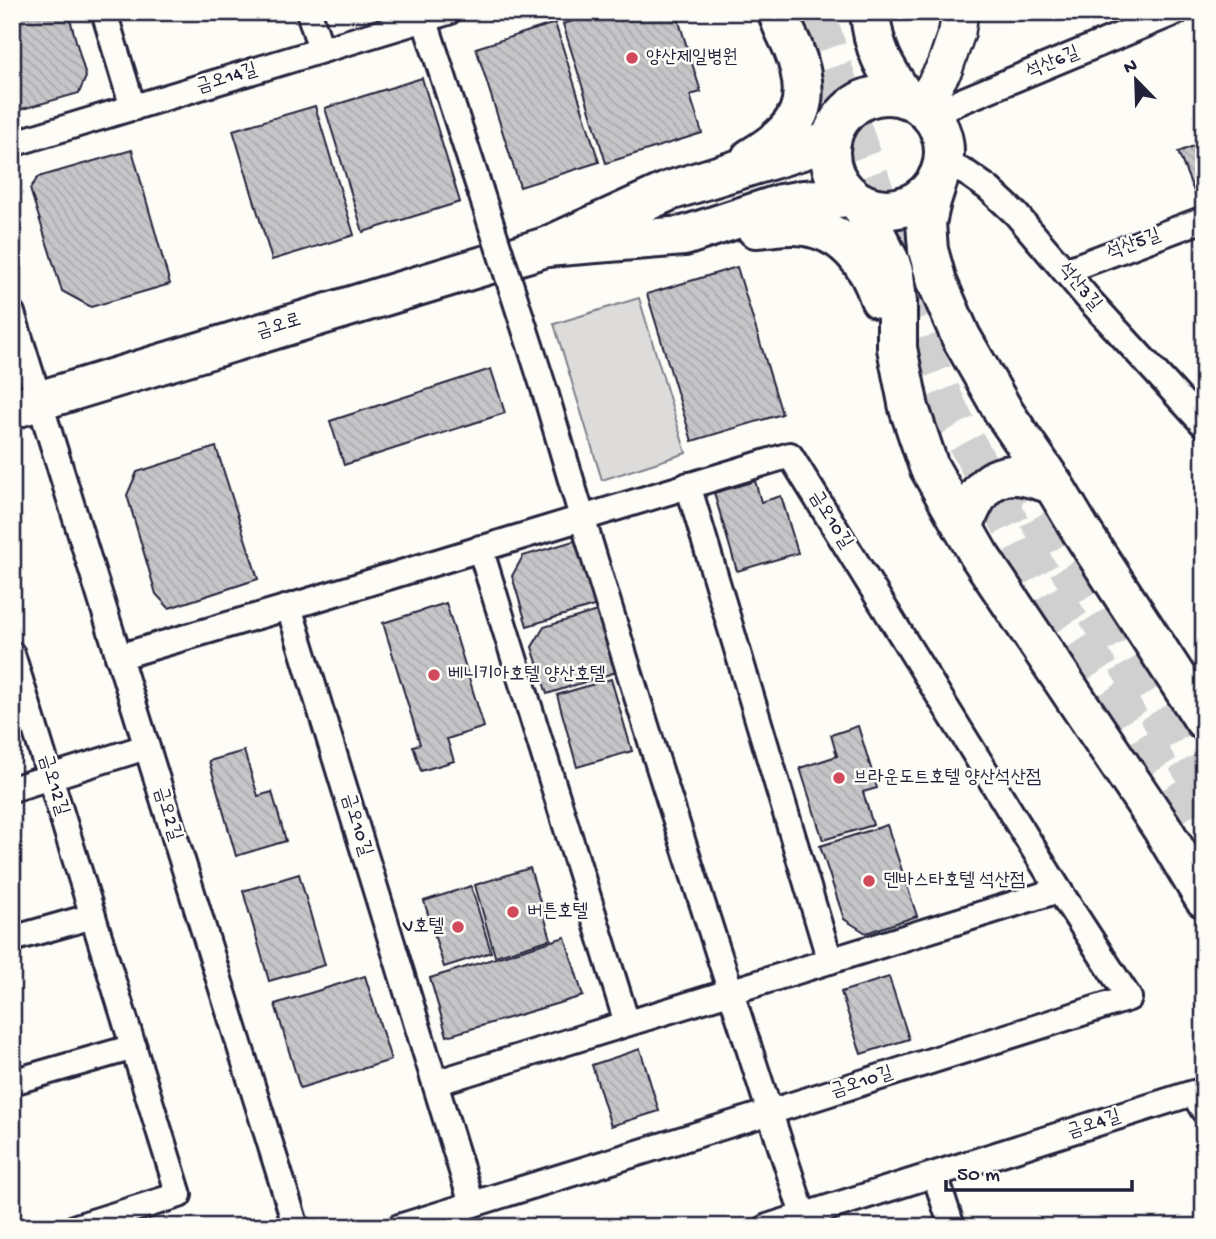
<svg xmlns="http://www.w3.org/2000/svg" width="1216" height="1239" viewBox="0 0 1216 1239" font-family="'Gochi Hand','Poor Story',sans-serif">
<defs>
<pattern id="building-back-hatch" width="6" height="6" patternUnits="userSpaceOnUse" patternTransform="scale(1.75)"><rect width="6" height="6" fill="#c6c6c8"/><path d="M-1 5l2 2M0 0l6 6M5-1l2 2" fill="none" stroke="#aaaaad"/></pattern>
</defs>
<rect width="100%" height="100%" fill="#fdfcf7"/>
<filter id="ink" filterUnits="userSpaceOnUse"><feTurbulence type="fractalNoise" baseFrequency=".0143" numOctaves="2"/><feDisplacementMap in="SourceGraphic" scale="14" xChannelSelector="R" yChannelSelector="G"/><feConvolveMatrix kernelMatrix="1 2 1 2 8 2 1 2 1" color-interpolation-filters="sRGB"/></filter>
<g filter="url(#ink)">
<polygon fill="#dddcdb" stroke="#807f8b" stroke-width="2" points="639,298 686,453 602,480 554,324"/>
<g fill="url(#building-back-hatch)" stroke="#22223b" stroke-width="2">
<polygon points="16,12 68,12 86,77 79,93 12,112 12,13"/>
<polygon points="600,12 676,12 701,92 690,95 702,133 606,163 563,24"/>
<polygon points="555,23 599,162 520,187 476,48"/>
<polygon points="422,78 460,202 363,232 325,108"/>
<polygon points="315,106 354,235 272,260 233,130"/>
<polygon points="1204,142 1204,210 1202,211 1178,152"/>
<polygon points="132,150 170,284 91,307 62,291 30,189 38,177"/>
<polygon points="737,267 782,414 692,441 647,294"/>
<polygon points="491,369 505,413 344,465 330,421"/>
<polygon points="216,447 258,579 169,608 156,594 127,495 137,472"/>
<polygon points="755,481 761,502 781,496 798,553 737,571 714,493"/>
<polygon points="577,540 597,605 527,626 512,576 523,556"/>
<polygon points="446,603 484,727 447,739 454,761 421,771 413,746 420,744 383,623"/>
<polygon points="597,611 616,672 547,694 532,647 544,627"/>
<polygon points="611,679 632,751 577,767 557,695"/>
<polygon points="858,726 877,788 863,792 873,825 823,840 800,768 837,756 831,735"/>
<polygon points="244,751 258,796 272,792 286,841 236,856 209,761"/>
<polygon points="887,825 917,916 866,933 844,919 820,846"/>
<polygon points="530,868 551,939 495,956 475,885"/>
<polygon points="299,874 325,965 269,981 243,891"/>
<polygon points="471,886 491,952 444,967 424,901"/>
<polygon points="565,937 583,996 447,1036 430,978"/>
<polygon points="365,976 391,1060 300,1088 275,1004"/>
<polygon points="889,977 909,1039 861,1054 841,992"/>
<polygon points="640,1049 659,1111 611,1126 592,1065"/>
</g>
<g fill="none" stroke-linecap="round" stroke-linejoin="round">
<g stroke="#d1d0d1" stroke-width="38" stroke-dasharray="38 19" stroke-linecap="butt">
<polyline points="819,12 820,25 854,133 884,216 912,302 926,357 948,408 1014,531 1204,841"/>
<polyline points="1007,468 1204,789"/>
</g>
<defs>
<g id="street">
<polyline points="104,12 133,108"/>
<polyline points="309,12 321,50"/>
<polyline points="422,12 480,190"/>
<polyline points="930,114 1176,12"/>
<polyline points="12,144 448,12"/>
<polyline points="944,162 968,174 988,188 1016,214 1091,302 1204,425"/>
<polyline points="1065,271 1204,219"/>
<polyline points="12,313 296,1227"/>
<path d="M 546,395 C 627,674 717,950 807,1227"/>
<polyline points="688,485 830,961"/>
<polyline points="480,548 627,1023"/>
<polyline points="289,607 472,1204"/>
<polyline points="12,654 179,1195 76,1227"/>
<polyline points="118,657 289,607 790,455 1059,890 1129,998 770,1112 399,1227"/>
<polyline points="12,789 146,747"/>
<polyline points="12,939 93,916"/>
<polyline points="12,1082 134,1047"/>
<polyline points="435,1083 1059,890"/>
<polyline points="935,1175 952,1227"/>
<polyline points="767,1227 1193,1093 1204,1111"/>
</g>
<polyline id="secondary" points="922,107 945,67 957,32 960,12"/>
<g id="primary">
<path d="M 870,12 C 873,50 885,68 905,98"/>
<circle cx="887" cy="152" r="57"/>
<polyline points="831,141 669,191 546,247 684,236 781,204 804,200 852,197"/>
<path d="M 751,158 C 800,129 815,103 793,48 C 788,36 781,25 778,12"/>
<polyline points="939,176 931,201 926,223 928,250 937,282 961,337 1005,414 1053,484 1080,529 1204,720"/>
<polyline points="860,203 890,262 894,275 897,302 897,348 909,408 929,467 979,555 1162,828 1204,898"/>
<path d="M 756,228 C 772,227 789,223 805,226 C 845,232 868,263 880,299"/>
<polyline points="12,409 546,247"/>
<path d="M 963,527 C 973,502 983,475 1015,475 C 1027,475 1041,481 1053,484"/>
</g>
</defs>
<use href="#street" stroke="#22223b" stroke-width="30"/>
<use href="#secondary" stroke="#22223b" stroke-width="40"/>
<use href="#primary" stroke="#22223b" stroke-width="44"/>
<use href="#street" stroke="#fdfcf7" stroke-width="24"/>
<use href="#secondary" stroke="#fdfcf7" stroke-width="35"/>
<use href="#primary" stroke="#fdfcf7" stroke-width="38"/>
<defs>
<polyline id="street-bridge" points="480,190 546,395"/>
</defs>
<use href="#street-bridge" stroke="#22223b" stroke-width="30" stroke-linecap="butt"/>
<use href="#street-bridge" stroke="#fdfcf7" stroke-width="24"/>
</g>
</g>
<g fill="#d1495b" stroke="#fdfcf7" stroke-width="2.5">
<circle cx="632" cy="58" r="7"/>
<circle cx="434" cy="675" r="7"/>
<circle cx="839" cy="778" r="7"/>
<circle cx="869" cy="881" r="7"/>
<circle cx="513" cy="912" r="7"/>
<circle cx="458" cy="927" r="7"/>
</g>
<g text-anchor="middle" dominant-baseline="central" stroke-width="5" stroke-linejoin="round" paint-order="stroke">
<g font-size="19" fill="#22223b" stroke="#fdfcf7" text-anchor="start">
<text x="646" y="58">양산제일병원</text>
<text x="448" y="675">베니키아호텔 양산호텔</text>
<text x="853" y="778">브라운도트호텔 양산석산점</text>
<text x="883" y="881">덴바스타호텔 석산점</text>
<text x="527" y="912">버튼호텔</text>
<text x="444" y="927" text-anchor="end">V호텔</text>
</g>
<g font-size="19" fill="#22223b" stroke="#fdfcf7">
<text transform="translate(1053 63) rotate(-22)">석산6길</text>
<text transform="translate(227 79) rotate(-17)">금오14길</text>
<text transform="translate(1134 245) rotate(-21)">석산5길</text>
<text transform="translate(1079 287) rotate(50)">석산3길</text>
<text transform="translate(279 327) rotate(-17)">금오로</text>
<text transform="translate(830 520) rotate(58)">금오10길</text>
<text transform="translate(53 785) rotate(73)">금오12길</text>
<text transform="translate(167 814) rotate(73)">금오2길</text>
<text transform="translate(356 825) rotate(73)">금오10길</text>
<text transform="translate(862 1083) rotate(-18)">금오10길</text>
<text transform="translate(1094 1125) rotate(-18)">금오4길</text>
</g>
</g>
<rect width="1216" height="1239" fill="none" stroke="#fdfcf7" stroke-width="42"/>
<rect x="21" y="21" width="1174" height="1197" fill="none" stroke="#22223b" stroke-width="2.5" filter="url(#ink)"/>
<g transform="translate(1136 80) rotate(337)" stroke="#fdfcf7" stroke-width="5" paint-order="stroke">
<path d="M0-5L12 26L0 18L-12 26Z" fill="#22223b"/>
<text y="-10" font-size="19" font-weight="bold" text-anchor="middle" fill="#22223b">N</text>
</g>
<path d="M946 1180v10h186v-10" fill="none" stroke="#22223b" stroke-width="3.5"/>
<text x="957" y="1180" font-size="21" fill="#22223b" stroke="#fdfcf7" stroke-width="5" paint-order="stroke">50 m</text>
</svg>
